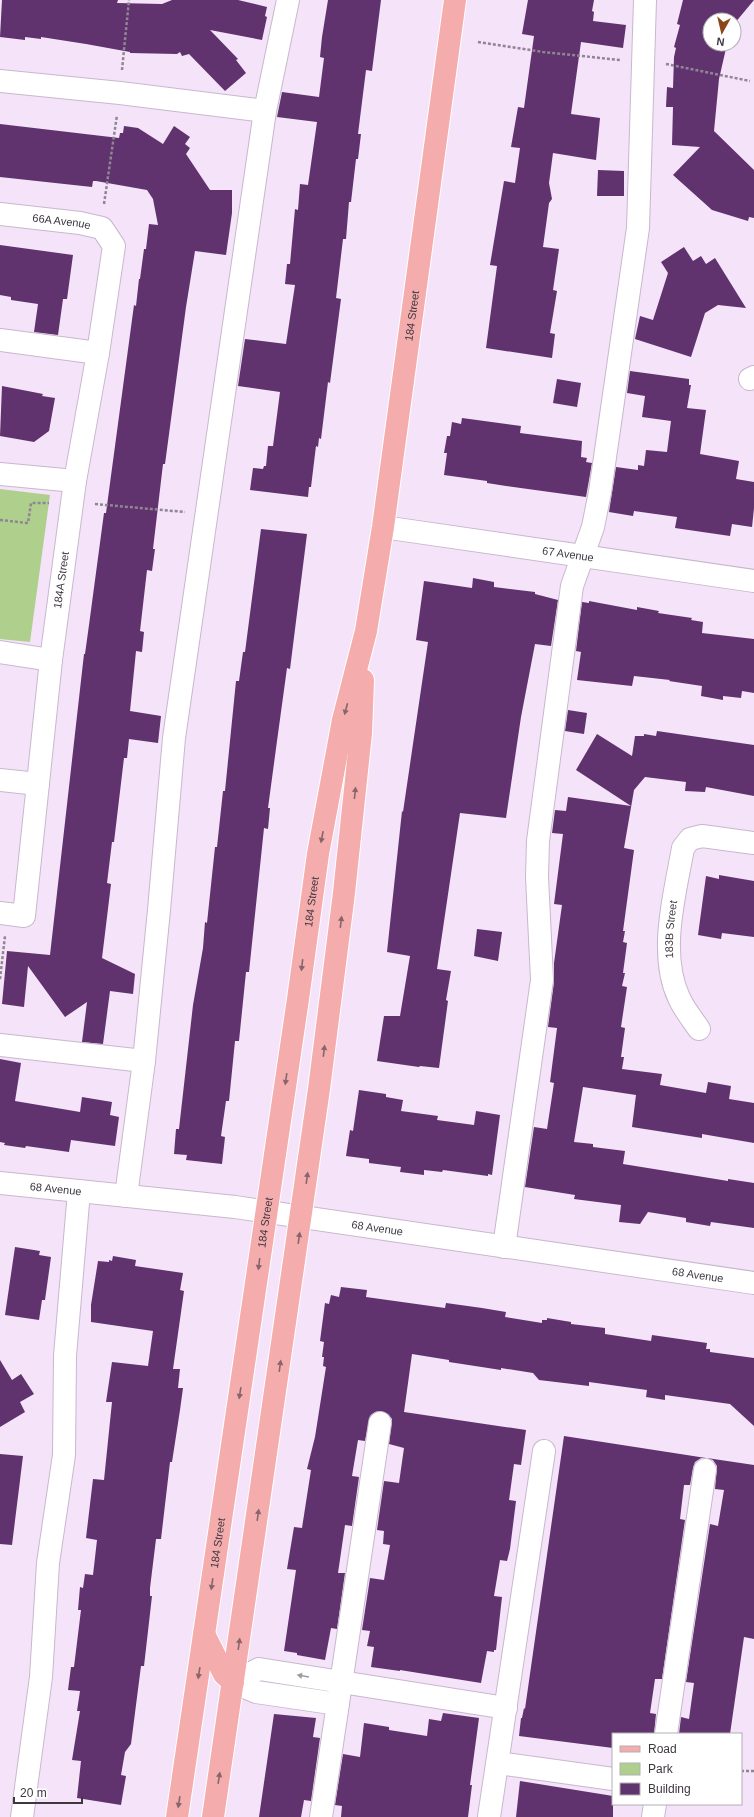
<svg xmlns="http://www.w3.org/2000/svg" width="754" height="1817" viewBox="0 0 754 1817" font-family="Arial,sans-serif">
<rect width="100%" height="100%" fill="#f4e3f9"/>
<polygon fill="#aed08c" points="0,489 50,495 30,642 0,639"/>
<g fill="#60326e">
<polygon points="2,0 118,0 117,3 162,4 172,0 238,0 267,7 265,16 267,17 262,40 210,30 238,59 236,60 246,73 225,91 189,54 182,56 180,52 177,54 130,53 130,52 86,44 41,37 41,39 25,37 25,40 0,37"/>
<polygon points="328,0 381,0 372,71 366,70 358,134 361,134 358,159 356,159 351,202 349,202 346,239 343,239 336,298 341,299 330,383 328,382 321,439 319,438 318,447 316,446 311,487 309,487 308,497 250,490 253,468 263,469 264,466 266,466 268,446 273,446 280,392 238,386 245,339 286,344 295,285 285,284 287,264 290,264 295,209 298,210 300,184 308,185 317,122 277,117 282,92 319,97 324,58 320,57 322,37"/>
<polygon points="528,0 594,0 592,11 594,12 593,21 626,25 623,48 581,42 571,114 600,118 596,160 553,153 549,183 552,199 549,203 543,247 559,249 553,290 557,291 550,333 555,334 552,358 486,348 497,266 490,265 504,181 515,183 520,148 511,147 518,107 524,108 534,36 522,34"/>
<polygon points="683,0 754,0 734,24 734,20 710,20 710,44 727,44 719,79 714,131 754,170 754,218 749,217 748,221 712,210 673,175 700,147 672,145 673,107 666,107 667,87 673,88 674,57 676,48 674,47 680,25 677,24"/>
<polygon points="0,124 119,138 120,133 123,133 124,126 138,128 163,144 174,126 190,137 185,144 190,148 186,154 210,190 232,190 232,213 226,255 195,251 186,307 165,464 163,464 153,549 155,549 152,571 147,570 140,631 144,632 142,652 136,651 130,711 161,716 158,743 129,739 127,758 124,758 114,842 112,842 107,883 111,884 102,958 135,974 133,994 110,991 103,1044 82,1042 87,1002 65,1017 28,966 24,1007 2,1004 7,951 50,955 84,654 85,654 89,625 104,513 106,513 134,305 136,306 139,279 140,279 144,249 146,249 149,224 158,225 153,199 147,190 96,181 93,181 92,187 0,177"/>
<polygon points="598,170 624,171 624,196 597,196"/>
<polygon points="0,245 73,255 67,299 63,299 58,335 34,332 38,304 11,300 11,297 0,295"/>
<polygon points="684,247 693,261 701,256 706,264 715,258 746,308 718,305 705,313 691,357 635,339 640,316 653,320 668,273 661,262"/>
<polygon points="630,371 689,379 689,385 691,385 687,408 706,410 700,454 739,461 736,479 754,482 754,508 752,527 732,524 730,536 675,528 677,517 634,511 633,516 609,512 616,467 638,470 638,465 644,466 646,450 667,452 671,421 642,417 645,396 627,393"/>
<polygon points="557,379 581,383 577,407 553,403"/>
<polygon points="2,386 43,394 42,396 55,398 49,431 34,442 0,436"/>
<polygon points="462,418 521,426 520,433 582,441 581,457 587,458 586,462 592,463 586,497 506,486 487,483 487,481 444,475 447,453 444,453 447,436 450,436 452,422 461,424"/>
<polygon points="261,529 307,534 290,669 287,668 277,741 268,808 270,808 268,829 264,828 249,972 246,972 239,1041 235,1041 229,1101 226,1101 221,1136 225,1137 222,1164 186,1160 187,1155 174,1154 176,1129 179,1129 193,1005 203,948 205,922 207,923 215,847 217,847 223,791 225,791 236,681 239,681 243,652 245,652"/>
<polygon points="473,578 494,582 494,587 535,592 535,594 558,600 551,646 535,644 521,717 506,818 460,813 437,969 451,971 446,1000 448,1001 439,1068 420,1066 419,1067 377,1061 384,1016 400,1016 410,956 387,952 402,811 403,812 428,642 416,640 424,581 472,588"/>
<polygon points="589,601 637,610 637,607 659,611 658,613 692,618 691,620 703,622 702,633 754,639 754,693 742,691 741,698 723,696 723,700 701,696 702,686 669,681 670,680 634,676 632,686 577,680 581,652 576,651 582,602 589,603"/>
<polygon points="568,710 587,713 584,734 565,731"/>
<polygon points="657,731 754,745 754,796 706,787 705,792 685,791 686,782 645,777 634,790 624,848 634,850 623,931 625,931 623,942 627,943 623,973 625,973 622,986 627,987 621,1027 625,1028 621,1057 624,1057 622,1069 662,1074 660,1085 706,1093 708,1082 731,1086 729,1099 754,1103 754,1143 702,1134 702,1138 632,1127 636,1095 583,1087 574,1142 593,1144 593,1147 625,1151 623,1164 728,1181 728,1179 754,1183 754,1228 711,1222 710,1226 686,1222 686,1218 648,1212 640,1224 619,1222 621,1205 574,1199 575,1195 525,1187 534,1127 547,1129 554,1083 550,1082 557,1028 548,1027 554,982 554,963 562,905 554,904 563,834 552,833 555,810 566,811 568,797 631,806 576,770 597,734 632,756 635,736 644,736 644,734 656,736"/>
<polygon points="719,875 754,881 754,937 722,933 721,939 698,935 706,876 719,879"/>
<polygon points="477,929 502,932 498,961 474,956"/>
<polygon points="0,1059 21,1063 15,1101 80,1112 82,1097 112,1102 110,1115 119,1117 115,1146 71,1140 69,1152 26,1146 25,1148 4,1145 5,1143 0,1142"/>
<polygon points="359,1090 386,1094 386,1097 403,1100 401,1111 438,1116 437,1120 474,1125 476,1111 500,1115 492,1175 488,1174 488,1176 443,1170 442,1172 424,1170 424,1175 400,1172 401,1167 369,1163 369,1159 346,1156 350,1130 353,1131"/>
<polygon points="15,1247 40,1251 39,1255 51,1257 45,1300 42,1300 39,1320 5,1315"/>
<polygon points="113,1256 136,1260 135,1266 183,1273 180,1290 184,1291 173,1369 180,1369 178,1388 183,1388 180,1410 172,1462 170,1462 161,1539 156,1539 150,1588 150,1596 152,1596 144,1666 141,1666 131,1744 125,1752 121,1775 126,1776 121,1805 77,1798 81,1761 72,1760 80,1711 77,1711 80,1691 68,1690 71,1667 74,1667 81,1610 78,1610 80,1587 83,1588 85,1574 93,1575 97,1540 86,1538 93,1479 104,1480 112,1402 106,1402 112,1362 148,1366 153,1331 91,1322 91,1305 98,1261 109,1262 109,1260 112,1261"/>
<polygon points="341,1287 367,1290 366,1297 445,1308 446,1303 482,1308 506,1312 505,1317 542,1323 542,1320 547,1320 547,1318 571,1322 571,1324 605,1328 605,1334 651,1341 652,1335 707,1343 706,1349 710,1349 710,1352 754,1358 754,1426 730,1404 665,1395 665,1400 646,1397 647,1390 589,1382 589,1386 539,1380 533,1373 501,1368 501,1370 449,1362 449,1360 412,1354 404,1412 526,1430 521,1465 514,1464 509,1500 516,1501 510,1549 507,1561 500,1560 494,1596 502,1597 496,1650 494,1650 494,1652 487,1651 481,1683 400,1670 400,1671 371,1667 374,1647 367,1646 370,1631 362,1630 370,1578 384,1580 390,1545 383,1544 384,1531 377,1530 384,1481 399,1483 404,1448 389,1444 392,1419 388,1414 381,1411 375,1412 370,1416 365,1441 358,1440 352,1476 359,1477 352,1526 345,1525 338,1573 345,1573 337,1629 331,1628 325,1660 297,1655 297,1653 284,1651 296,1570 287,1569 294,1527 302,1528 311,1470 307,1469 315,1437 326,1367 323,1366 324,1357 322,1357 324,1342 320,1341 325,1303 329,1304 331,1295 339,1297"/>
<polygon points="0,1360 12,1380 21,1374 34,1394 20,1402 25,1412 0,1427"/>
<polygon points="564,1436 706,1458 701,1458 695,1462 693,1468 690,1485 684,1485 680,1519 685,1520 662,1679 655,1679 650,1713 656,1714 654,1734 613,1734 613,1748 519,1736 521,1718 522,1718 524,1708 525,1709"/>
<polygon points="0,1454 23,1456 12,1545 0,1544"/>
<polygon points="707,1458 754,1465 754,1639 744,1637 730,1734 679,1734 681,1717 689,1719 694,1683 686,1682 710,1524 718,1526 724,1490 715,1489 717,1466 713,1460"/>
<polygon points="443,1713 479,1718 470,1785 472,1785 468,1817 341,1817 342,1806 335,1805 343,1754 360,1757 364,1723 389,1727 389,1730 427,1736 429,1719 441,1721"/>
<polygon points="274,1714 316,1718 313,1737 320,1738 311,1801 304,1800 301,1817 259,1817"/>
<polygon points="520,1781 613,1796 613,1817 516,1817"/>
</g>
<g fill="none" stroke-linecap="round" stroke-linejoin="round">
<defs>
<g id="minor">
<polyline points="0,81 120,93 265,111"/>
<path id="s1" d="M 0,214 L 80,223 L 102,228 L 114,246 L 98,353 L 75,481 L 51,660 L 24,916 L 0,913"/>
<polyline points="0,340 98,353"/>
<polyline points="750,379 754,377"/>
<polyline points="0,474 75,481"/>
<path id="s2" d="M 383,527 L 754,581"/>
<polyline points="0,652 51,660"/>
<polyline points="0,780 38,784"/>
<path id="s3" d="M 699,1029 C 692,1019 684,1009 679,998 C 658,953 675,894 683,848 L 690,839 L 702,836 L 754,843"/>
<polyline points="0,1045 144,1061"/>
<path id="s4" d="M 0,1183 L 235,1207 L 754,1283"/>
<polyline points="126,1196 144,1061 159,910 174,738 265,111 288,0"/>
<polyline points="504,1247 542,980 537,877 538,841 572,586 593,527 600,492 638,228 645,0"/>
<polyline points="233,1682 259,1669 506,1708"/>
<polyline points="233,1682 256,1692 338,1704"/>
<polyline points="666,1734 705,1470"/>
<polyline points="498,1763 613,1779"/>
<polyline points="22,1817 41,1677 48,1563 64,1455 65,1356 79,1191"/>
<polyline points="321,1817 380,1423"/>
<polyline points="489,1817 544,1451"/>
<polyline points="653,1817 655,1804"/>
</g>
<g id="major">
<polyline points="204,1634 224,1674 233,1682"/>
<path id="s5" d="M 177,1817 L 298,999 L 318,854 L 343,720 L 366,631 L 383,527 L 455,0"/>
<polyline points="213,1817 319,1089 344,893 361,733 363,680"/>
</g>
</defs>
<use href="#minor" stroke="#c8b8cd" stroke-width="24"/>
<use href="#major" stroke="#fff" stroke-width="24"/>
<g stroke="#908593" stroke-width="2.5" stroke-dasharray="3 2" stroke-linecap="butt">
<polyline points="478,42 543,52 620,60"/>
<polyline points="666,64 750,81"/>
<polyline points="122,70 129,0"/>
<polyline points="104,204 117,115"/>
<polyline points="95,504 185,512"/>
<polyline points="0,520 28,523 31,503 49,503"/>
<polyline points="0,979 5,936"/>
<polyline points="741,1771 754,1771"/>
</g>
<use href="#minor" stroke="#fff" stroke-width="22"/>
<use href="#major" stroke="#f5acac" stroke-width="22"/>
</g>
<defs><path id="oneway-solid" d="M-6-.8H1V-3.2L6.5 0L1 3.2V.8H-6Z"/></defs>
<g fill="#87666b">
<use href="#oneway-solid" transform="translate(346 709) rotate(105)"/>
<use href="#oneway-solid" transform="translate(355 793) rotate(-84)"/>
<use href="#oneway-solid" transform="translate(322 837) rotate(101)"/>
<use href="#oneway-solid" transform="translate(341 922) rotate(-83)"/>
<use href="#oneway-solid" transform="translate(302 965) rotate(97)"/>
<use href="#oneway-solid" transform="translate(324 1051) rotate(-83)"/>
<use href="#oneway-solid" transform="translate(286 1079) rotate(98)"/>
<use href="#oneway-solid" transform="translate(307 1178) rotate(-82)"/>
<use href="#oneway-solid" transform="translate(299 1238) rotate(-82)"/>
<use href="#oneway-solid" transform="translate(259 1264) rotate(97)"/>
<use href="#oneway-solid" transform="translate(280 1366) rotate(-82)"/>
<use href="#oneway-solid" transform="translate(240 1393) rotate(99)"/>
<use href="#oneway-solid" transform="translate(258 1515) rotate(-82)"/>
<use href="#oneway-solid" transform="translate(212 1584) rotate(98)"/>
<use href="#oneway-solid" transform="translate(239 1644) rotate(-82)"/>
<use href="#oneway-solid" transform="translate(199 1673) rotate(99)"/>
<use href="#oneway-solid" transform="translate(219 1778) rotate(-81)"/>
<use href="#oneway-solid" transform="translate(179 1802) rotate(99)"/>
</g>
<use fill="#9e9ba0" href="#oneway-solid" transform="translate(303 1676) rotate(-170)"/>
<g text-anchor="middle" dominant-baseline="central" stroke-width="4" stroke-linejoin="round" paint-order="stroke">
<g font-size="11" fill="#3e3740" stroke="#fff">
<text stroke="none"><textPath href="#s1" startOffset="62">66A Avenue</textPath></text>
<text stroke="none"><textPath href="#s5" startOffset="1520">184 Street</textPath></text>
<text stroke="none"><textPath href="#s2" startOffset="187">67 Avenue</textPath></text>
<text transform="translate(61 580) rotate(-82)">184A Street</text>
<text stroke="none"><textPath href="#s5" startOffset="925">184 Street</textPath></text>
<text stroke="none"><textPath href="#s3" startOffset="107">183B Street</textPath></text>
<text stroke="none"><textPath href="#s4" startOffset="56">68 Avenue</textPath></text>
<text stroke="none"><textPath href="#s5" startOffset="601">184 Street</textPath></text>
<text stroke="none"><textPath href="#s4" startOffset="380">68 Avenue</textPath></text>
<text stroke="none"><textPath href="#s4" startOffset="704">68 Avenue</textPath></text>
<text stroke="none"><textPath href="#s5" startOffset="277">184 Street</textPath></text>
</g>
</g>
<rect x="612" y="1733" width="130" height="72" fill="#ffffff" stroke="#b2afb3"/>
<rect x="620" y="1746" width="20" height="6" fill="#f5acac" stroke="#b2afb3"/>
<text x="648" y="1753" font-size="12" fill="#3e3740">Road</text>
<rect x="620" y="1763" width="20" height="12" fill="#aed08c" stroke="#b2afb3"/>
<text x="648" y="1773" font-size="12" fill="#3e3740">Park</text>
<rect x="620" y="1783" width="20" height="12" fill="#60326e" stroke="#b2afb3"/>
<text x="648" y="1793" font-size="12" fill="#3e3740">Building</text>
<g transform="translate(722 32) rotate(188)"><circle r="19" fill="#ffffff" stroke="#b2afb3"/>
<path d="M0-3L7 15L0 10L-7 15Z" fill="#8a4818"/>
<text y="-6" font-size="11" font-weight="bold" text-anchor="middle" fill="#3e3740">N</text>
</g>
<path d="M14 1797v6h68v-6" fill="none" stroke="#3e3740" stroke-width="2"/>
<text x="20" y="1797" font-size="12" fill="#3e3740" stroke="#ffffff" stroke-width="3" paint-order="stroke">20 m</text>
</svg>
